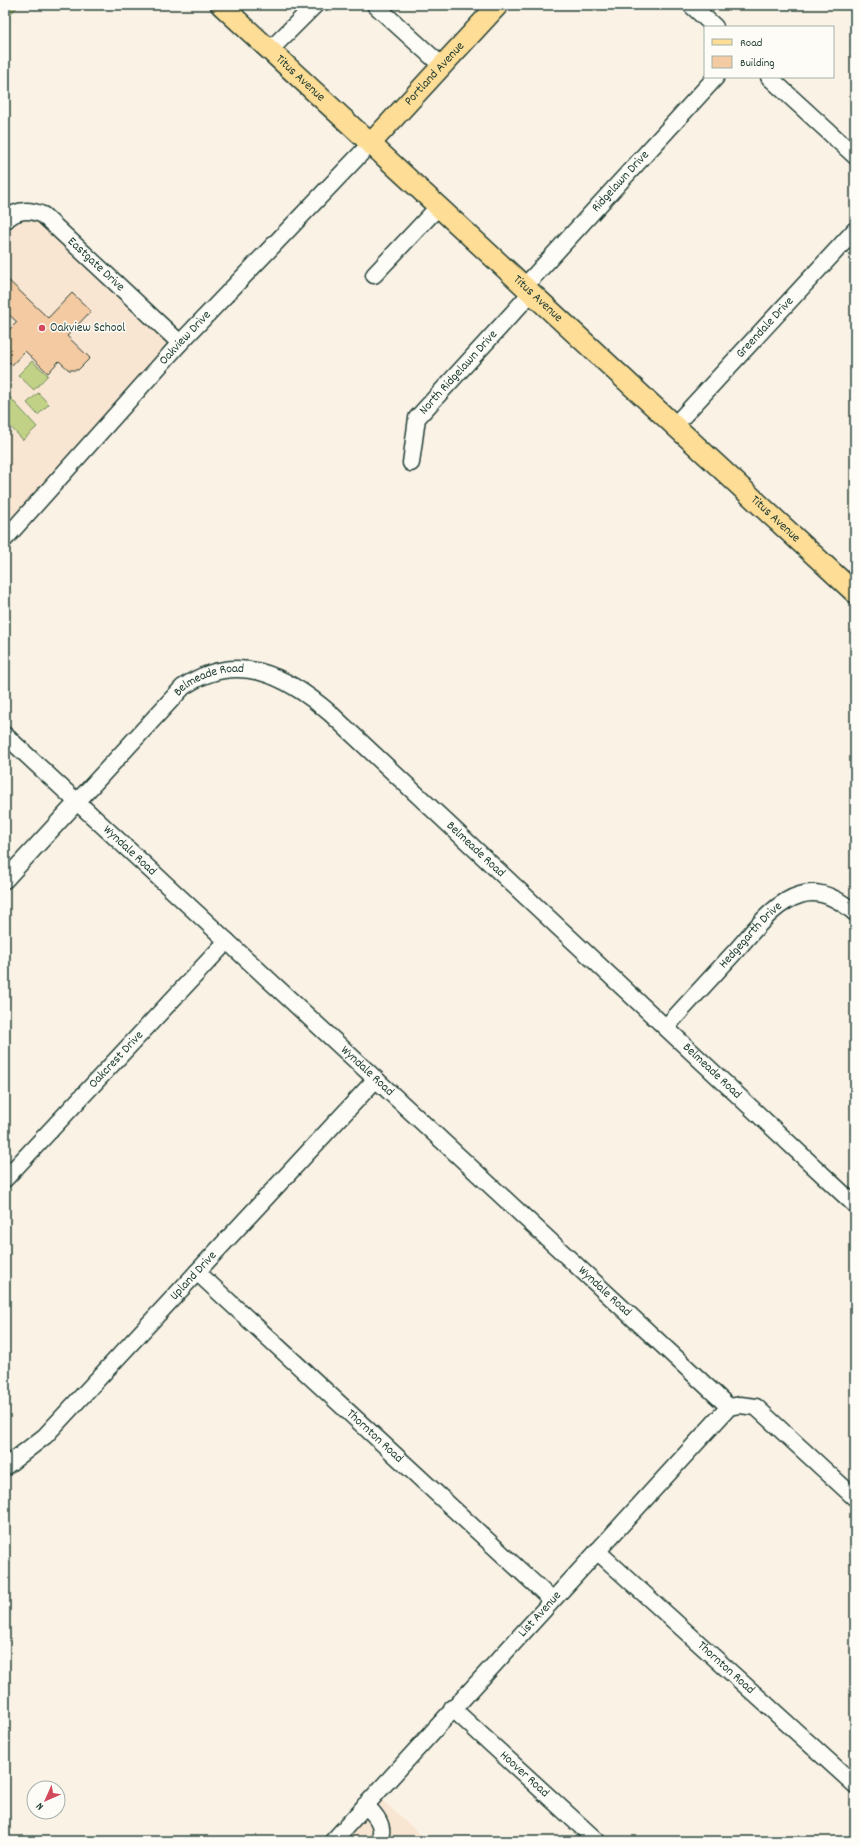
<svg xmlns="http://www.w3.org/2000/svg" width="860" height="1846" viewBox="0 0 860 1846" font-family="Dekko,sans-serif">
<rect width="100%" height="100%" fill="#fbf2e6"/>
<filter id="ink" filterUnits="userSpaceOnUse"><feTurbulence type="fractalNoise" baseFrequency=".025" numOctaves="2"/><feDisplacementMap in="SourceGraphic" scale="8" xChannelSelector="R" yChannelSelector="G"/><feConvolveMatrix kernelMatrix="1 2 1 2 8 2 1 2 1" color-interpolation-filters="sRGB"/></filter>
<g filter="url(#ink)">
<g fill="#f9e6d2">
<polygon points="28,211 180,343 20,523 5,509 5,221"/>
<polygon points="380,1798 428,1841 342,1841"/>
</g>
<g fill="#c1d287" stroke="#70885e">
<polygon points="5,5 19,5 5,20"/>
<polygon points="32,361 48,375 34,390 18,375"/>
<polygon points="6,393 37,427 23,440 5,421"/>
<polygon points="38,393 49,404 38,415 27,403"/>
</g>
<polygon fill="#f4caa3" stroke="#1f3d34" points="5,277 48,318 72,293 91,311 67,336 90,358 78,370 69,370 59,361 48,373 25,351 12,365 5,358 5,334 17,322 5,311"/>
<g fill="none" stroke-linecap="round" stroke-linejoin="round">
<defs>
<g id="minor">
<polyline points="375,5 442,66"/>
<polyline points="691,5 715,27"/>
<polyline points="270,50 315,5"/>
<polyline points="769,77 855,156"/>
<path id="s1" d="M 5,221 C 16,209 29,209 43,215 L 180,343"/>
<polyline points="374,275 439,206"/>
<path id="s2" d="M 524,287 L 716,77"/>
<path id="s3" d="M 674,426 L 855,230"/>
<path id="s4" d="M 411,463 L 417,418 L 531,293"/>
<path id="s5" d="M 5,539 L 180,343 L 371,143"/>
<path id="s6" d="M 5,735 L 729,1407"/>
<path id="s7" d="M 5,880 L 183,687 C 237,650 286,675 331,714 L 855,1205"/>
<path id="s8" d="M 666,1027 C 688,1003 710,979 732,955 C 751,935 772,903 800,895 C 821,888 840,900 855,913"/>
<path id="s9" d="M 5,1179 L 227,941"/>
<path id="s10" d="M 197,1272 L 552,1600"/>
<path id="s11" d="M 5,1467 L 45,1436 L 376,1079"/>
<path id="s12" d="M 597,1551 L 855,1785"/>
<path id="s13" d="M 452,1708 L 597,1841"/>
<path d="M 365,1805 C 375,1814 386,1826 379,1841"/>
<path id="s14" d="M 333,1841 L 729,1407 L 740,1405 L 756,1407 L 855,1498"/>
</g>
<g id="major">
<path id="s15" d="M 221,5 L 855,593"/>
<path id="s16" d="M 371,143 L 498,5"/>
</g>
</defs>
<use href="#minor" stroke="#1f3d34" stroke-width="19"/>
<use href="#major" stroke="#1f3d34" stroke-width="23"/>
<use href="#minor" stroke="#fdfcf7" stroke-width="16"/>
<use href="#major" stroke="#fedd96" stroke-width="20"/>
</g>
</g>
<circle fill="#d1495b" stroke="#fdfcf7" stroke-width="1.5" cx="42" cy="328" r="4"/>
<g text-anchor="middle" dominant-baseline="central" stroke-width="3" stroke-linejoin="round" paint-order="stroke">
<g font-size="13" fill="#1f3d34" stroke="#fdfcf7">
<text stroke="none"><textPath href="#s16" startOffset="94">Portland Avenue</textPath></text>
<text stroke="none"><textPath href="#s15" startOffset="108">Titus Avenue</textPath></text>
<text stroke="none"><textPath href="#s2" startOffset="143">Ridgelawn Drive</textPath></text>
<text stroke="none"><textPath href="#s1" startOffset="114">Eastgate Drive</textPath></text>
<text stroke="none"><textPath href="#s15" startOffset="432">Titus Avenue</textPath></text>
<text stroke="none"><textPath href="#s3" startOffset="134">Greendale Drive</textPath></text>
<text stroke="none"><textPath href="#s5" startOffset="270">Oakview Drive</textPath></text>
<text stroke="none"><textPath href="#s4" startOffset="107">North Ridgelawn Drive</textPath></text>
<text stroke="none"><textPath href="#s15" startOffset="756">Titus Avenue</textPath></text>
<text stroke="none"><textPath href="#s7" startOffset="290">Belmeade Road</textPath></text>
<text stroke="none"><textPath href="#s7" startOffset="625">Belmeade Road</textPath></text>
<text stroke="none"><textPath href="#s6" startOffset="170">Wyndale Road</textPath></text>
<text stroke="none"><textPath href="#s8" startOffset="125">Hedgegarth Drive</textPath></text>
<text stroke="none"><textPath href="#s9" startOffset="163">Oakcrest Drive</textPath></text>
<text stroke="none"><textPath href="#s6" startOffset="494">Wyndale Road</textPath></text>
<text stroke="none"><textPath href="#s7" startOffset="949">Belmeade Road</textPath></text>
<text stroke="none"><textPath href="#s11" startOffset="269">Upland Drive</textPath></text>
<text stroke="none"><textPath href="#s6" startOffset="818">Wyndale Road</textPath></text>
<text stroke="none"><textPath href="#s10" startOffset="242">Thornton Road</textPath></text>
<text stroke="none"><textPath href="#s14" startOffset="307">List Avenue</textPath></text>
<text stroke="none"><textPath href="#s12" startOffset="174">Thornton Road</textPath></text>
<text stroke="none"><textPath href="#s13" startOffset="98">Hoover Road</textPath></text>
</g>
<g font-size="13" fill="#1f3d34" stroke="#fdfcf7" text-anchor="start">
<text x="50" y="328">Oakview School</text>
</g>
</g>
<rect width="860" height="1846" fill="none" stroke="#fdfcf7" stroke-width="20"/>
<rect x="10" y="10" width="840" height="1826" fill="none" stroke="#1f3d34" stroke-width="1.5" filter="url(#ink)"/>
<rect x="704" y="26" width="130" height="52" fill="#fdfcf7" stroke="#a4b0a9"/>
<rect x="712" y="39" width="20" height="6" fill="#fedd96" stroke="#a4b0a9"/>
<text x="740" y="46" font-size="12" fill="#1f3d34">Road</text>
<rect x="712" y="56" width="20" height="12" fill="#f4caa3" stroke="#a4b0a9"/>
<text x="740" y="66" font-size="12" fill="#1f3d34">Building</text>
<g transform="translate(46 1800) rotate(225)"><circle r="19" fill="#fdfcf7" stroke="#a4b0a9"/>
<path d="M0-3L7 15L0 10L-7 15Z" fill="#d1495b"/>
<text y="-6" font-size="11" font-weight="bold" text-anchor="middle" fill="#1f3d34">N</text>
</g>
</svg>
